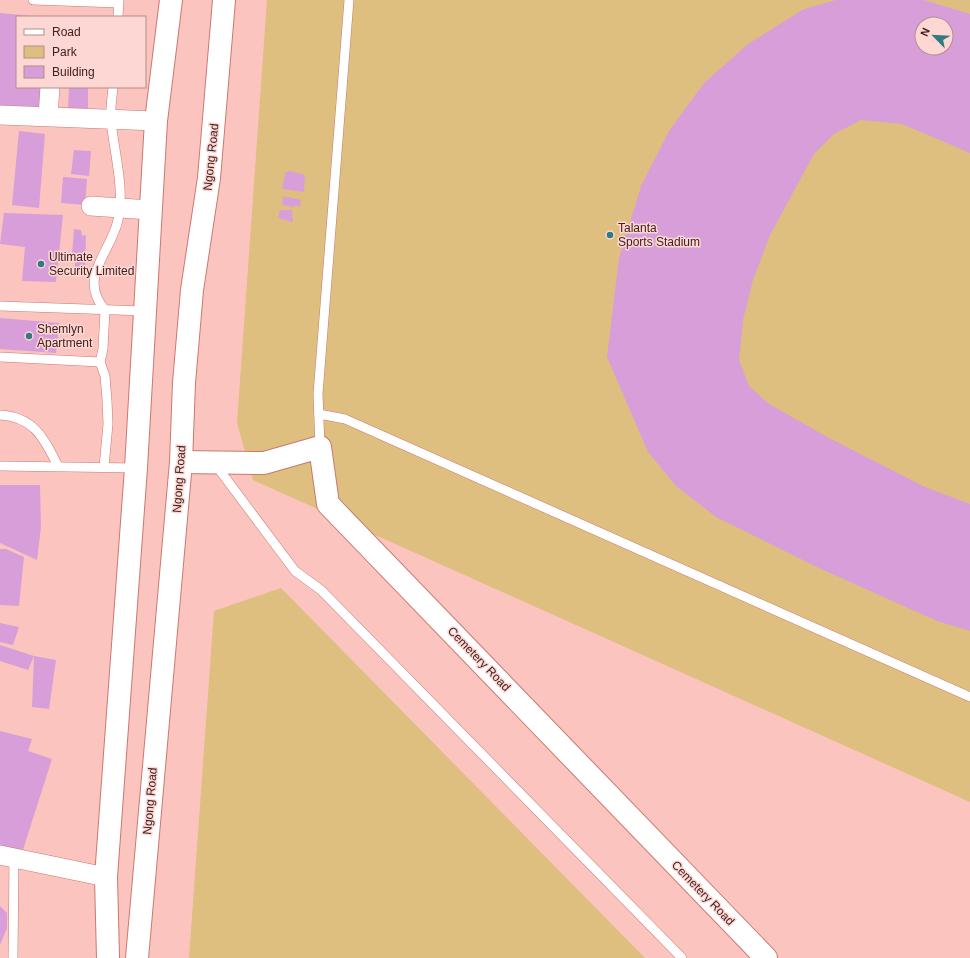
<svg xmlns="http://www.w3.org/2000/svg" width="970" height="958" viewBox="0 0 970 958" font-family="Arial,sans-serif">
<rect width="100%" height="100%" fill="#fbc4bf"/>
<g fill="#debf7f" fill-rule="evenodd">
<path d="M 267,0 L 970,0 L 970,802 L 253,480 L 237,423 ZM 922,24 L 946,24 L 946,48 L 922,48 Z"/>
<polygon points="281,588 645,958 189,958 214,611"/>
</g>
<g fill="#d89eda" fill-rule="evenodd">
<path d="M 836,0 L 924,0 L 970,14 L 970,153 L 902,124 L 861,120 L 834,134 L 814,154 L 770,235 L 753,280 L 743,320 L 739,360 L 749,386 L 769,404 L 829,438 L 925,487 L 970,504 L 970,631 L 937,621 L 821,569 L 716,517 L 676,486 L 648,452 L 607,357 L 619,258 L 641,186 L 669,131 L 704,83 L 748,44 L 804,9 ZM 922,24 L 946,24 L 946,48 L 922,48 Z"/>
<polygon points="0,13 32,16 17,17 17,87 46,87 43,115 0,111"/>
<polygon points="69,87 88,87 88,111 68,110"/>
<polygon points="19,131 45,134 39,208 12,205"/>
<polygon points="74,150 91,151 89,176 71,174"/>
<polygon points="290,171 305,175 304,192 282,189 285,173"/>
<polygon points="63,177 87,179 85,205 61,203"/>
<polygon points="283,196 301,200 300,207 295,205 294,207 282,205"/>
<polygon points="280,210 292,210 293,222 278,218"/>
<polygon points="4,213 63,215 56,282 22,281 25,247 0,244"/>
<polygon points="74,229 81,230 82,236 86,235 85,272 74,273 76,255 72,255"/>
<polygon points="0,318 59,323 56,353 0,349"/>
<polygon points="0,485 40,485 41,527 37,560 0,543"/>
<polygon points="0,549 6,549 24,557 19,606 0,605"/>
<polygon points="0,623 19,627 13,645 0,642"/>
<polygon points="0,645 34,656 56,660 49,709 32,707 34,656 28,670 0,661"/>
<polygon points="0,731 32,739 28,751 52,759 21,856 0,849"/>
<polygon points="0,906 7,913 7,928 0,945"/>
</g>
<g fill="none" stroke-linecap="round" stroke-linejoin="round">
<defs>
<g id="lane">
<polyline points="33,0 118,3"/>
<polyline points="118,17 119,0"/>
<polyline points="0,306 144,311"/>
<polyline points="0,357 100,362"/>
<polyline points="319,414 345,419 970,697"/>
<path d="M 0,415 C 35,417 44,439 58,466"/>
<polyline points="320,447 318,394 349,0"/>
<polyline points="215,464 295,571 321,590 682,958"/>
<polyline points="0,466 136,468"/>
<path d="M 104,467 L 108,424 L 107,400 L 105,376 L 100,362 L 103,349 L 105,310 C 77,277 111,253 118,220 C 125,188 114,153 111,120 C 110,110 112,98 113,87"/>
<polyline points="13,958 14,858"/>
</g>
<g id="street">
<polyline points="0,115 156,121"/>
<polyline points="48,116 50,87"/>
<polyline points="91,206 150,210"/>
<polyline points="0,855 106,877"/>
</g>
<g id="secondary">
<polyline points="181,462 264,463 320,447 328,504 766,958"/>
<polyline points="108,958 106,877 136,468 156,121 171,0"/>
<polyline points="137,958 181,462 184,383 192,290 209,178 224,0"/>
</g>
</defs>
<use href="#lane" stroke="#cb7871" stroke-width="10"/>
<use href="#street" stroke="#cb7871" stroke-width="20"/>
<use href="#secondary" stroke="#cb7871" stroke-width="24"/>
<use href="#lane" stroke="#fff" stroke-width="9"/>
<use href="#street" stroke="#fff" stroke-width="19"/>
<use href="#secondary" stroke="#fff" stroke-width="22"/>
</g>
<g fill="#327a82" stroke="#fcd7d3" stroke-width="1.5">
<circle cx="610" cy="235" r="4"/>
<circle cx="41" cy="264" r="4"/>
<circle cx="29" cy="336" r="4"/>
</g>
<g text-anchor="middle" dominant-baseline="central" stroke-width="3" stroke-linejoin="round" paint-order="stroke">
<g font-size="12" fill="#42201e" stroke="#fcd7d3">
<text transform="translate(211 157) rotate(-84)">Ngong Road</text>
<text transform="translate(179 479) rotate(-86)">Ngong Road</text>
<text transform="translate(479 659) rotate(46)">Cemetery Road</text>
<text transform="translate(150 801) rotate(-85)">Ngong Road</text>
<text transform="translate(703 893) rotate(46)">Cemetery Road</text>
</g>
<g font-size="12" fill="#42201e" stroke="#fcd7d3" text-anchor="start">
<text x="618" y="228">Talanta<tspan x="618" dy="14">Sports Stadium</tspan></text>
<text x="49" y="257">Ultimate<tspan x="49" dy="14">Security Limited</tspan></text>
<text x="37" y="329">Shemlyn<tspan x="37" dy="14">Apartment</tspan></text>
</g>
</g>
<rect x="16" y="16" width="130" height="72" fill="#fcd7d3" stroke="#b28e8b"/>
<rect x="24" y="29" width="20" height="6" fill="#ffffff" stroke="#b28e8b"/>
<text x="52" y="36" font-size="12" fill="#42201e">Road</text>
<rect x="24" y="46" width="20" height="12" fill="#debf7f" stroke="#b28e8b"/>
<text x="52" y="56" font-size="12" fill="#42201e">Park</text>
<rect x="24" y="66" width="20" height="12" fill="#d89eda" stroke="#b28e8b"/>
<text x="52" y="76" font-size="12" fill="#42201e">Building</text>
<g transform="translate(934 36) rotate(294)"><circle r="19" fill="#fcd7d3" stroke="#b28e8b"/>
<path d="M0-3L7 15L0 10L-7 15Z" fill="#327a82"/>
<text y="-6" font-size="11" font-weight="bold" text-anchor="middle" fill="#42201e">N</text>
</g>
</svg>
